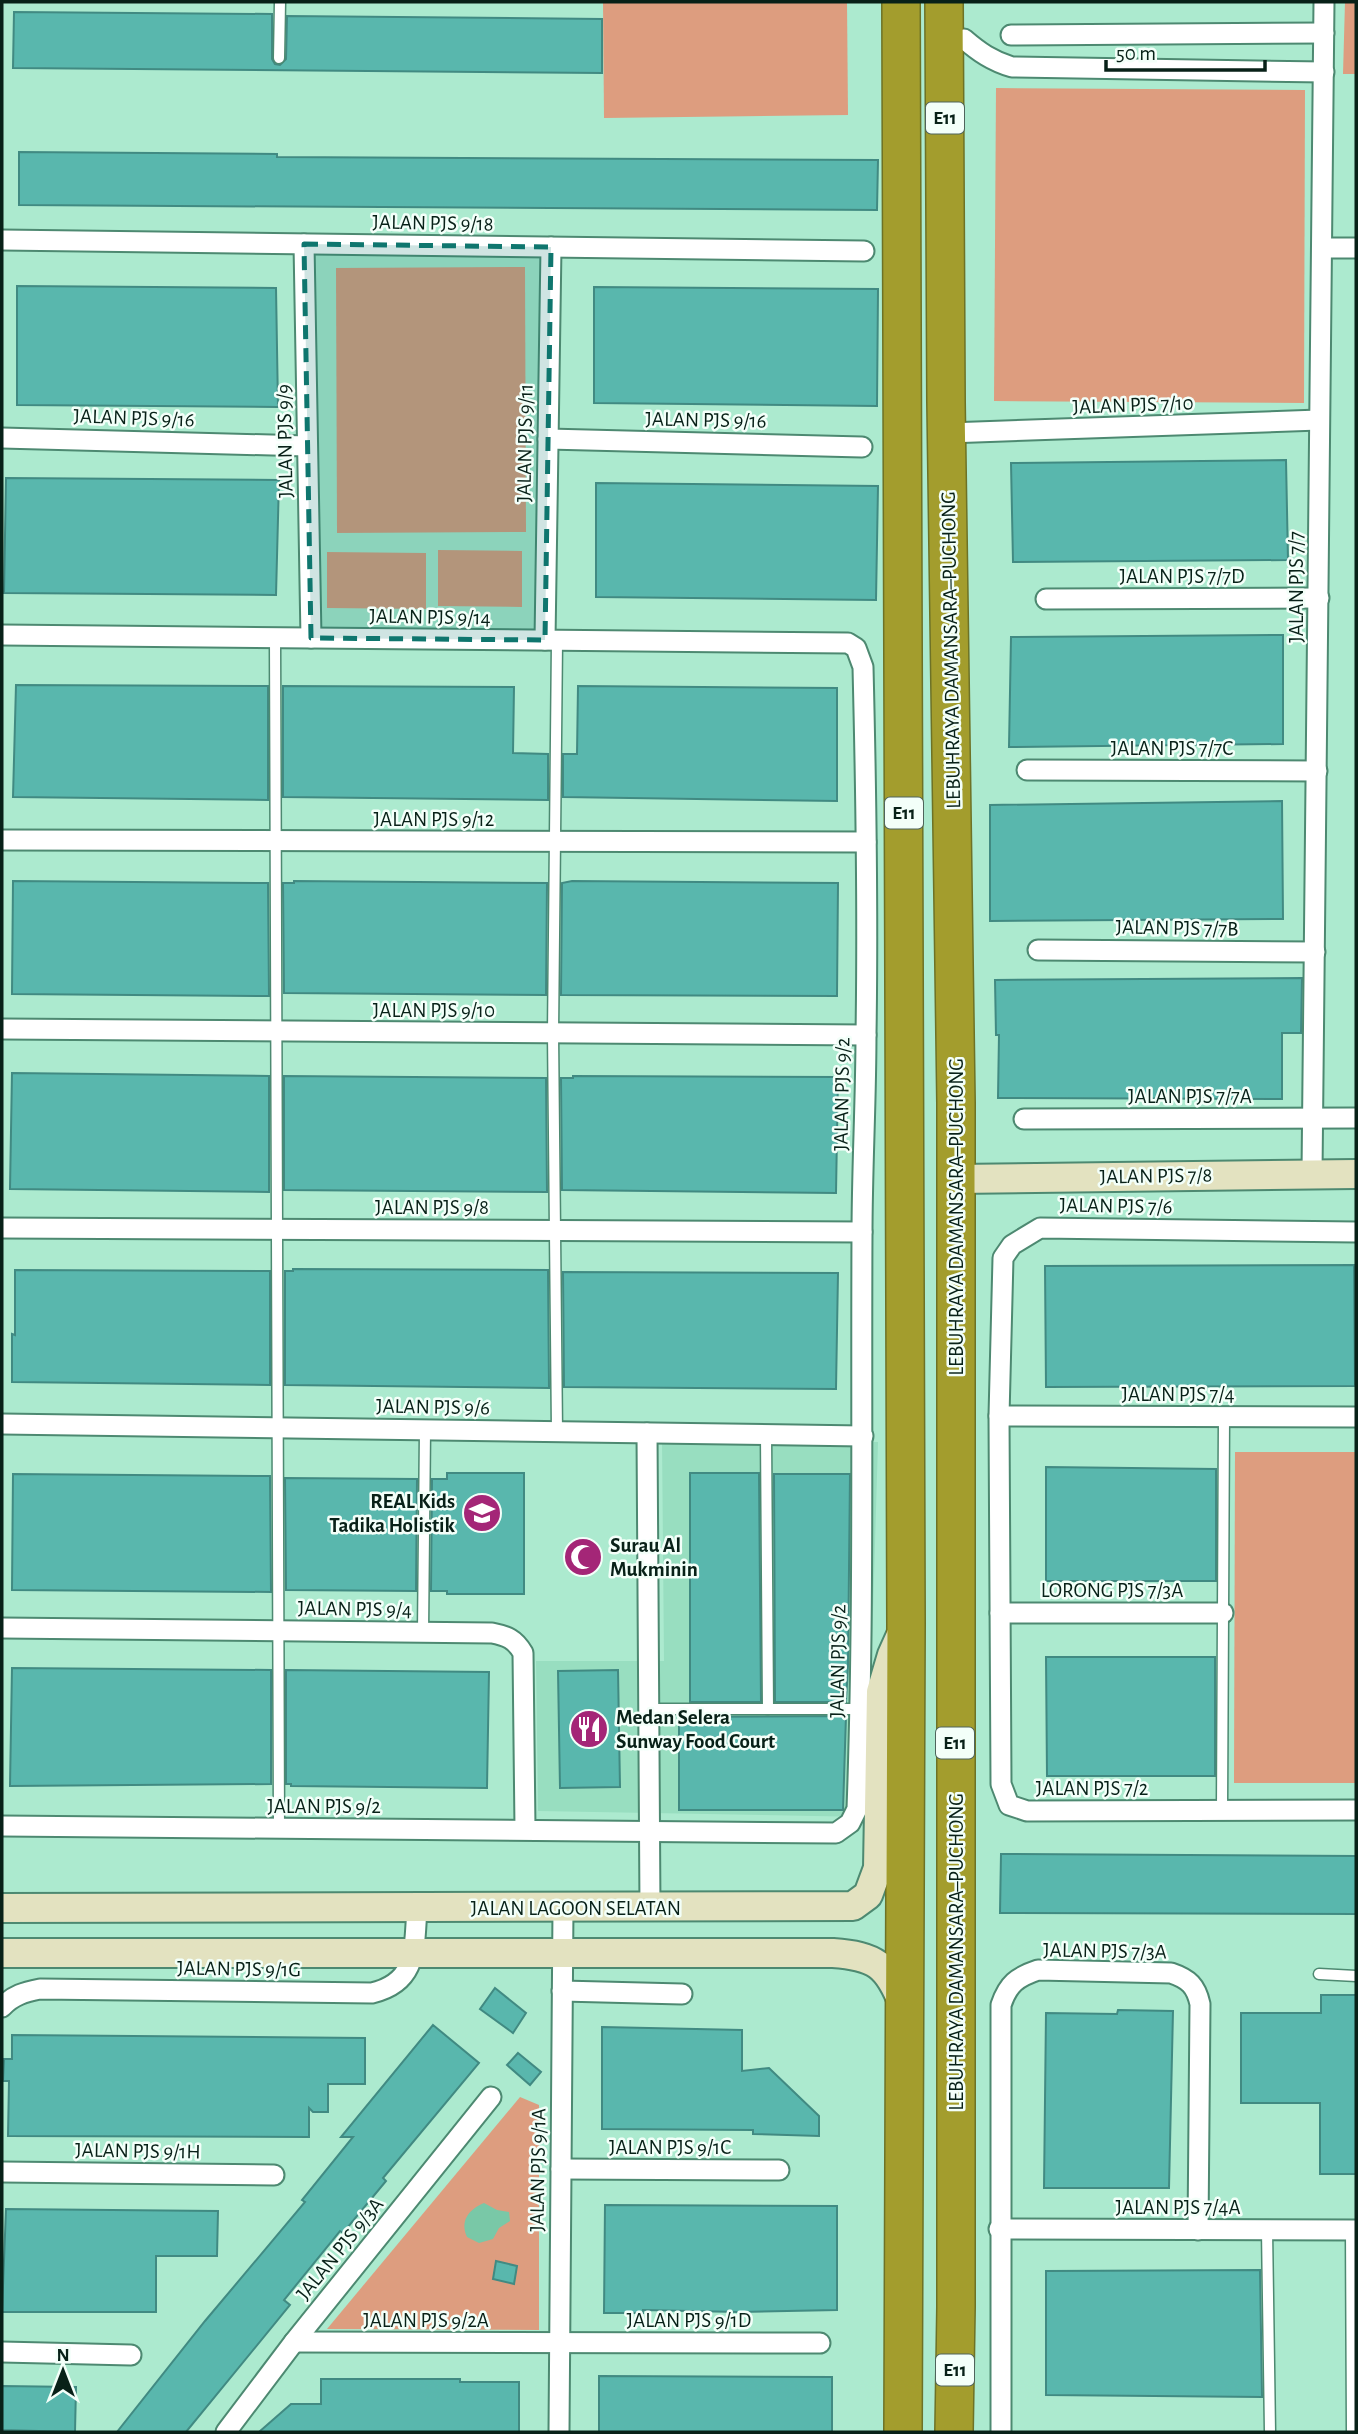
<svg xmlns="http://www.w3.org/2000/svg" width="1358" height="2434" viewBox="0 0 1358 2434" font-family="'Alegreya Sans',sans-serif">
<rect width="100%" height="100%" fill="#aceacf"/>
<polygon fill="#98dec0" points="662,1439 878,1442 867,1817 538,1811 536,1661 664,1661"/>
<g fill="#dd9d7f">
<polygon points="603,2 847,2 848,115 604,118"/>
<polygon points="1345,2 1356,2 1356,74 1343,74"/>
<polygon points="996,88 1305,90 1304,403 994,401"/>
<polygon points="525,267 526,532 337,533 336,268"/>
<polygon points="438,550 522,551 522,607 438,606"/>
<polygon points="327,552 426,553 426,609 327,608"/>
<polygon points="1235,1452 1356,1452 1356,1783 1234,1783"/>
<polygon points="520,2097 539,2105 539,2330 327,2329"/>
</g>
<path fill="#79c8a7" d="M 484,2203 L 497,2210 L 509,2212 L 510,2221 L 499,2228 L 493,2239 L 479,2243 L 467,2237 C 460,2221 468,2210 484,2203 Z"/>
<g fill="#59b7ad" stroke="#418a82" stroke-width="2">
<polygon points="14,12 272,14 272,59 275,64 280,65 286,59 287,16 602,19 602,73 13,68"/>
<polygon points="19,152 277,154 277,157 878,160 877,210 19,205"/>
<polygon points="17,286 276,288 278,407 17,405"/>
<polygon points="594,287 878,289 877,406 594,403"/>
<polygon points="1286,460 1288,560 1013,562 1011,463"/>
<polygon points="6,478 279,480 276,595 4,593"/>
<polygon points="596,483 878,486 876,600 596,597"/>
<polygon points="1283,635 1283,744 1009,747 1011,637"/>
<polygon points="16,685 268,686 268,800 13,797"/>
<polygon points="283,686 514,687 513,753 548,754 548,800 283,797"/>
<polygon points="578,686 837,688 837,801 563,797 563,754 577,754"/>
<polygon points="1282,801 1283,919 990,921 990,805"/>
<polygon points="13,881 268,883 269,996 12,994"/>
<polygon points="294,881 547,883 546,995 284,993 283,883 294,883"/>
<polygon points="572,881 838,883 837,996 561,995 562,883"/>
<polygon points="1302,978 1301,1033 1282,1033 1282,1099 998,1098 999,1035 996,1035 995,980"/>
<polygon points="12,1073 269,1076 269,1192 10,1189"/>
<polygon points="284,1076 546,1078 547,1192 284,1190"/>
<polygon points="573,1076 838,1077 836,1193 562,1190 561,1078 573,1078"/>
<polygon points="1354,1265 1355,1386 1046,1387 1045,1266"/>
<polygon points="293,1269 548,1270 549,1388 285,1385 285,1271 293,1271"/>
<polygon points="15,1270 270,1271 270,1385 12,1382 12,1334 15,1335"/>
<polygon points="563,1272 838,1273 836,1389 564,1387"/>
<polygon points="1046,1467 1216,1469 1216,1581 1046,1581"/>
<polygon points="447,1473 524,1473 524,1594 447,1594 447,1591 431,1591 432,1479 447,1479"/>
<polygon points="690,1473 759,1473 761,1702 690,1702"/>
<polygon points="13,1474 270,1476 271,1592 12,1590"/>
<polygon points="774,1474 850,1474 848,1666 846,1702 775,1702"/>
<polygon points="285,1478 417,1479 416,1591 286,1590"/>
<polygon points="1046,1657 1215,1657 1215,1776 1047,1776"/>
<polygon points="12,1668 271,1670 271,1784 10,1786"/>
<polygon points="286,1670 489,1672 487,1788 291,1786 291,1784 286,1784"/>
<polygon points="618,1670 620,1787 560,1788 558,1671"/>
<polygon points="846,1716 843,1810 679,1810 679,1717"/>
<polygon points="1001,1854 1356,1856 1356,1914 1000,1913"/>
<polygon points="495,1988 526,2013 513,2033 480,2009"/>
<polygon points="1321,1995 1356,1995 1356,2174 1320,2174 1320,2103 1241,2103 1241,2013 1321,2013"/>
<polygon points="1118,2010 1173,2011 1169,2188 1044,2188 1046,2013 1117,2014"/>
<polygon points="433,2025 479,2063 383,2178 386,2181 343,2233 340,2231 284,2300 290,2305 186,2432 117,2432 205,2321 305,2202 302,2200 353,2137 341,2137"/>
<polygon points="602,2027 742,2030 742,2071 769,2068 819,2116 819,2136 753,2134 753,2130 602,2129"/>
<polygon points="12,2035 365,2038 365,2084 328,2084 328,2112 313,2112 309,2108 309,2137 8,2136 9,2081 3,2081 4,2059 12,2059"/>
<polygon points="518,2053 541,2072 530,2085 507,2065"/>
<polygon points="605,2205 837,2206 837,2310 739,2312 643,2310 643,2313 604,2313"/>
<polygon points="6,2209 218,2211 217,2256 156,2256 156,2312 2,2312"/>
<polygon points="496,2261 517,2266 514,2284 493,2279"/>
<polygon points="1260,2270 1262,2397 1046,2395 1046,2271"/>
<polygon points="599,2376 832,2377 832,2432 599,2432"/>
<polygon points="321,2379 460,2379 460,2382 519,2382 519,2432 259,2432 291,2404 321,2404"/>
<polygon points="2,2386 76,2387 75,2432 2,2430"/>
</g>
<g fill="none" stroke-linecap="round" stroke-linejoin="round">
<defs>
<g id="lane">
<polyline points="279,58 280,2"/>
<polyline points="275,638 279,1828"/>
<polyline points="557,641 553,1033 557,1432"/>
<polyline points="766,1435 768,1709"/>
<polyline points="423,1633 425,1430"/>
<polyline points="648,1709 860,1709"/>
<polyline points="1222,1810 1224,1417"/>
<polyline points="1319,1974 1356,1976"/>
<polyline points="1267,2230 1270,2432"/>
<polyline points="1351,2230 1352,2432"/>
</g>
<g id="street">
<polyline points="1011,35 1324,33"/>
<path d="M 964,39 C 979,52 992,61 1012,67 L 1324,72"/>
<polyline points="2,240 864,251"/>
<polyline points="304,244 311,638"/>
<polyline points="1322,248 1356,248"/>
<polyline points="948,433 1319,420"/>
<polyline points="2,438 307,446"/>
<polyline points="548,439 862,447"/>
<polyline points="1046,599 1319,598"/>
<path d="M 2,635 L 848,643 L 856,648 L 863,667 C 866,789 868,912 866,1034 C 866,1101 862,1168 862,1235 C 861,1427 864,1618 857,1809 L 850,1823 L 836,1833 L 2,1826"/>
<polyline points="545,640 551,247"/>
<polyline points="1027,770 1317,771"/>
<polyline points="2,840 866,842"/>
<polyline points="1038,950 1315,952"/>
<polyline points="2,1029 866,1035"/>
<polyline points="1024,1119 1356,1118"/>
<polyline points="1312,1174 1324,2"/>
<polyline points="2,1228 862,1232"/>
<polyline points="1356,1232 1040,1228 1012,1245 1003,1258 999,1416 1001,1784 1009,1805 1027,1811 1356,1810"/>
<polyline points="999,1416 1356,1417"/>
<polyline points="2,1424 863,1436"/>
<polyline points="647,1433 650,1908"/>
<polyline points="1000,1613 1223,1613"/>
<path d="M 2,1628 L 492,1633 C 507,1636 515,1639 523,1653 L 525,1829"/>
<polyline points="562,1991 682,1994"/>
<path d="M 2,2007 C 13,1995 25,1992 40,1989 L 372,1993 C 418,1982 414,1948 417,1908"/>
<polyline points="561,2169 779,2170"/>
<polyline points="2,2172 274,2175"/>
<polyline points="999,2229 1356,2230"/>
<polyline points="294,2342 820,2343"/>
<polyline points="2,2352 131,2355"/>
<polyline points="226,2432 294,2342 491,2097"/>
<polyline points="559,2432 563,1908"/>
<path d="M 1001,2432 L 1001,2005 C 1008,1984 1017,1977 1038,1970 L 1171,1973 C 1189,1979 1196,1986 1200,2004 L 1198,2230"/>
</g>
<g id="secondary">
<polyline points="956,1179 1356,1174"/>
<polyline points="2,1908 853,1906 868,1895 878,1868 881,1692 892,1655 901,1635"/>
<path d="M 2,1953 L 833,1953 C 875,1956 888,1965 903,2004"/>
</g>
<g id="highway">
<polyline points="901,2 906,1623 903,2432"/>
<polyline points="944,2 946,402 956,1103 956,2307 954,2432"/>
</g>
</defs>
<use href="#lane" stroke="#4d8971" stroke-width="13"/>
<use href="#street" stroke="#4d8971" stroke-width="23"/>
<use href="#secondary" stroke="#4d8971" stroke-width="32"/>
<use href="#highway" stroke="#6d7226" stroke-width="40"/>
<use href="#lane" stroke="#fff" stroke-width="10"/>
<use href="#street" stroke="#fff" stroke-width="19"/>
<use href="#secondary" stroke="#e3e2c0" stroke-width="28"/>
<use href="#highway" stroke="#a39d2d" stroke-width="37"/>
</g>
<path fill="#0f766e" fill-opacity="0.2" stroke="#0f766e" stroke-width="5" stroke-dasharray="14 9" stroke-linejoin="round" d="M 304,244 L 551,247 L 545,640 L 311,638 Z"/>
<defs>
<symbol id="school-disc" viewBox="-11 -11 22 22"><circle r="9.5" fill="#a42677" stroke="#f3fff9"/><path d="M0-5L7-2L0 1L-7-2ZM-4 1L0 2.5L4 1V4Q0 6-4 4Z" fill="#fff"/></symbol>
<symbol id="mosque-disc" viewBox="-11 -11 22 22"><circle r="9.5" fill="#a42677" stroke="#f3fff9"/><path d="M3.5-4.9A6 6 0 1 0 3.5 4.9A5 5 0 1 1 3.5-4.9Z" fill="#fff"/></symbol>
<symbol id="restaurant-disc" viewBox="-11 -11 22 22"><circle r="9.5" fill="#a42677" stroke="#f3fff9"/><path d="M-5-6h1v4h1v-4h1v4h1v-4h1v5L-1.5 .5V6h-2V.5L-5-1ZM5-6V6H3V1.5H1.5Q1.5-4 5-6Z" fill="#fff"/></symbol>
</defs>
<g fill-rule="evenodd">
<use href="#school-disc" x="460" y="1491" width="44" height="44"/>
<use href="#mosque-disc" x="561" y="1535" width="44" height="44"/>
<use href="#restaurant-disc" x="567" y="1707" width="44" height="44"/>
</g>
<g text-anchor="middle" dominant-baseline="central" stroke-width="5" stroke-linejoin="round" paint-order="stroke">
<g fill="#f3fff9" stroke="#4e645c" stroke-width="2">
<rect x="926" y="102.5" width="38" height="31" rx="5"/>
<rect x="885" y="797.5" width="38" height="31" rx="5"/>
<rect x="936" y="1727.5" width="38" height="31" rx="5"/>
<rect x="936" y="2354.5" width="38" height="31" rx="5"/>
</g>
<g font-size="19" font-weight="bold" fill="#082118">
<text x="945" y="118">E11</text>
<text x="904" y="813">E11</text>
<text x="955" y="1743">E11</text>
<text x="955" y="2370">E11</text>
</g>
<g font-size="21" fill="#082118" stroke="#f3fff9">
<text transform="translate(433 223) rotate(1)">JALAN PJS 9/18</text>
<text transform="translate(1133 405) rotate(-2)">JALAN PJS 7/10</text>
<text transform="translate(134 418) rotate(2)">JALAN PJS 9/16</text>
<text transform="translate(706 420) rotate(1)">JALAN PJS 9/16</text>
<text transform="translate(285 441) rotate(-91)">JALAN PJS 9/9</text>
<text transform="translate(525 443) rotate(-89)">JALAN PJS 9/11</text>
<text x="1182" y="576">JALAN PJS 7/7D</text>
<text transform="translate(1296 587) rotate(-90)">JALAN PJS 7/7</text>
<text transform="translate(430 617) rotate(1)">JALAN PJS 9/14</text>
<text transform="translate(951 650) rotate(-91)">LEBUHRAYA DAMANSARA–PUCHONG</text>
<text x="1172" y="748">JALAN PJS 7/7C</text>
<text x="434" y="819">JALAN PJS 9/12</text>
<text transform="translate(1177 928) rotate(1)">JALAN PJS 7/7B</text>
<text x="434" y="1010">JALAN PJS 9/10</text>
<text transform="translate(842 1094) rotate(-89)">JALAN PJS 9/2</text>
<text x="1190" y="1096">JALAN PJS 7/7A</text>
<text transform="translate(1156 1176) rotate(-1)">JALAN PJS 7/8</text>
<text transform="translate(1116 1206) rotate(1)">JALAN PJS 7/6</text>
<text x="432" y="1207">JALAN PJS 9/8</text>
<text transform="translate(956 1217) rotate(-90)">LEBUHRAYA DAMANSARA–PUCHONG</text>
<text x="1178" y="1394">JALAN PJS 7/4</text>
<text transform="translate(433 1407) rotate(1)">JALAN PJS 9/6</text>
<text x="1112" y="1590">LORONG PJS 7/3A</text>
<text transform="translate(355 1609) rotate(1)">JALAN PJS 9/4</text>
<text transform="translate(838 1661) rotate(-89)">JALAN PJS 9/2</text>
<text x="1092" y="1788">JALAN PJS 7/2</text>
<text x="324" y="1806">JALAN PJS 9/2</text>
<text x="576" y="1908">JALAN LAGOON SELATAN</text>
<text transform="translate(1105 1951) rotate(1)">JALAN PJS 7/3A</text>
<text transform="translate(956 1952) rotate(-90)">LEBUHRAYA DAMANSARA–PUCHONG</text>
<text transform="translate(239 1969) rotate(1)">JALAN PJS 9/1G</text>
<text x="670" y="2147">JALAN PJS 9/1C</text>
<text transform="translate(138 2151) rotate(1)">JALAN PJS 9/1H</text>
<text transform="translate(538 2170) rotate(-89)">JALAN PJS 9/1A</text>
<text x="1178" y="2207">JALAN PJS 7/4A</text>
<text transform="translate(340 2249) rotate(-51)">JALAN PJS 9/3A</text>
<text x="426" y="2320">JALAN PJS 9/2A</text>
<text x="689" y="2320">JALAN PJS 9/1D</text>
</g>
<g font-size="21" font-weight="bold" fill="#082118" stroke="#f3fff9" text-anchor="start">
<text x="455" y="1501" text-anchor="end">REAL Kids<tspan x="455" dy="24">Tadika Holistik</tspan></text>
<text x="610" y="1545">Surau Al<tspan x="610" dy="24">Mukminin</tspan></text>
<text x="616" y="1717">Medan Selera<tspan x="616" dy="24">Sunway Food Court</tspan></text>
</g>
</g>
<rect width="1358" height="2434" fill="none" stroke="#082118" stroke-width="7"/>
<g transform="translate(63 2371)" stroke="#f3fff9" stroke-width="5" paint-order="stroke">
<path d="M0-5L12 26L0 18L-12 26Z" fill="#082118"/>
<text y="-10" font-size="19" font-weight="bold" text-anchor="middle" fill="#082118">N</text>
</g>
<path d="M1106 60v10h159v-10" fill="none" stroke="#082118" stroke-width="3.5"/>
<text x="1116" y="60" font-size="21" fill="#082118" stroke="#f3fff9" stroke-width="5" paint-order="stroke">50 m</text>
</svg>
